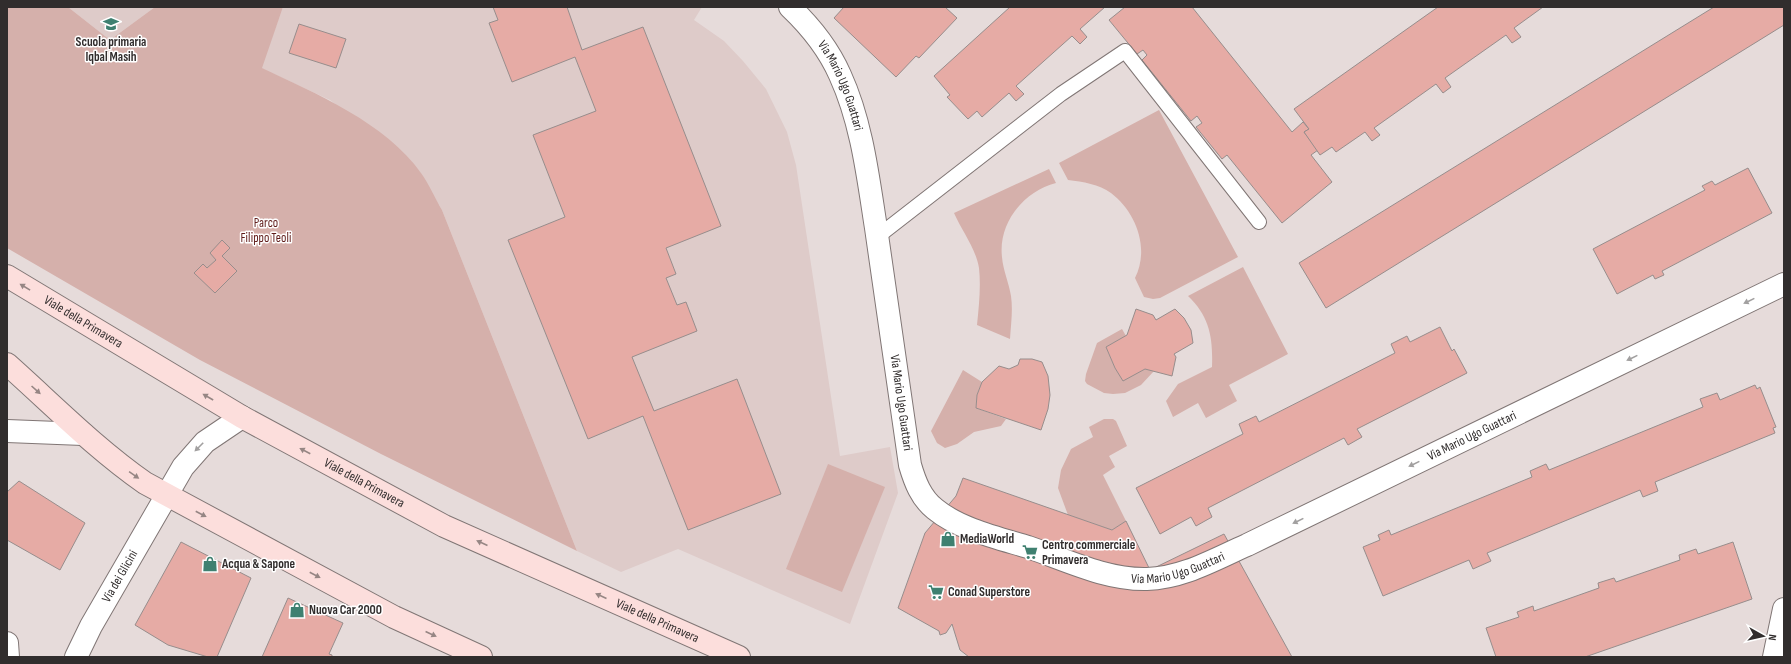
<svg xmlns="http://www.w3.org/2000/svg" width="1791" height="664" viewBox="0 0 1791 664" font-family="'Sofia Sans Condensed',sans-serif">
<rect width="100%" height="100%" fill="#e6dbda"/>
<g fill="#decbc9">
<polygon points="68,7 155,7 110,40"/>
<polygon points="283,7 702,7 694,20 724,41 743,61 766,89 787,132 796,165 840,456 890,447 898,493 850,624 678,549 621,572 577,551 442,210 420,172 330,100 261,68"/>
</g>
<g fill="#d5b0ab">
<path d="M 7,7 L 68,7 L 110,40 L 155,7 L 283,7 L 262,68 C 315,93 386,123 421,173 C 429,184 435,198 442,210 L 577,551 L 381,454 L 200,360 L 7,248 Z"/>
<path d="M 1159,110 L 1238,257 L 1160,298 L 1153,299 L 1144,297 L 1135,278 C 1150,248 1136,212 1111,193 C 1099,184 1083,182 1068,180 L 1059,163 Z"/>
<path d="M 1049,169 L 1056,183 C 1024,191 998,223 1002,257 C 1003,270 1009,283 1011,296 C 1013,310 1011,324 1010,339 L 977,325 C 979,306 981,286 979,268 C 976,249 962,231 954,213 Z"/>
<path d="M 1243,267 L 1288,354 L 1229,385 L 1237,401 L 1206,418 L 1198,403 L 1173,417 L 1166,401 L 1178,384 L 1212,367 C 1213,338 1210,317 1188,296 Z"/>
<polygon points="1122,329 1126,336 1106,347 1115,368 1123,380 1145,369 1154,371 1141,385 1125,393 1113,394 1104,393 1087,384 1085,381 1086,374 1097,343"/>
<polygon points="963,370 982,382 977,395 976,408 1006,419 1001,426 974,432 957,444 945,448 937,443 931,431"/>
<polygon points="1104,419 1113,419 1116,421 1127,446 1109,456 1115,467 1103,475 1126,521 1112,530 1068,515 1058,488 1061,470 1071,449 1093,437 1089,427"/>
<polygon points="828,464 885,487 842,592 786,569"/>
</g>
<g fill="#e6aba5" stroke="#978d8c">
<polygon points="493,7 567,7 582,50 643,27 721,226 666,248 676,274 666,278 677,305 686,302 697,331 632,357 654,411 737,379 781,494 688,530 643,416 588,439 508,240 565,217 533,135 596,111 575,57 512,82 489,23 498,20"/>
<polygon points="844,7 945,7 957,18 919,58 916,56 896,77 834,18"/>
<polygon points="1010,7 1105,7 1080,29 1087,37 1080,44 1072,36 1016,86 1024,94 1016,101 1009,93 982,117 977,111 968,119 947,97 950,95 934,76"/>
<polygon points="1125,7 1192,7 1292,132 1303,122 1309,129 1304,132 1318,150 1311,155 1332,182 1282,223 1227,155 1222,159 1196,127 1202,123 1197,116 1191,121 1142,60 1147,55 1143,50 1137,54 1109,20"/>
<polygon points="1438,7 1543,7 1514,28 1521,37 1512,43 1506,35 1445,78 1451,87 1443,93 1436,84 1374,128 1380,135 1372,141 1365,132 1336,152 1332,147 1320,155 1304,132 1309,129 1294,109"/>
<polygon points="1714,7 1784,7 1784,25 1326,308 1299,263"/>
<polygon points="299,24 346,39 336,68 289,53"/>
<polygon points="1748,168 1772,213 1662,271 1664,275 1655,279 1653,275 1617,294 1593,249 1705,190 1702,186 1712,181 1715,185"/>
<polygon points="222,240 230,248 222,256 237,271 215,293 194,273 203,264 207,268 216,260 210,253"/>
<polygon points="1136,309 1153,315 1156,320 1175,309 1184,318 1191,330 1193,343 1174,354 1176,357 1172,376 1145,369 1123,381 1115,368 1106,347 1127,335"/>
<polygon points="1440,327 1452,351 1454,349 1467,373 1357,429 1362,437 1348,445 1344,438 1208,508 1212,517 1196,526 1191,517 1160,534 1136,488 1243,434 1239,424 1256,416 1259,422 1395,353 1391,344 1407,336 1410,342"/>
<polygon points="1020,359 1032,359 1042,362 1048,376 1050,395 1048,409 1041,430 976,408 977,395 982,382 999,366 1009,369 1018,365"/>
<polygon points="1755,385 1757,389 1760,387 1776,427 1773,428 1775,433 1655,482 1658,491 1643,497 1640,490 1487,553 1491,561 1473,569 1469,560 1383,596 1363,547 1380,540 1378,535 1389,530 1391,535 1532,477 1530,471 1546,464 1549,470 1703,407 1700,399 1717,393 1720,400"/>
<polygon points="963,478 1112,530 1126,521 1150,570 1224,534 1292,657 969,657 960,650 952,624 946,633 940,635 939,631 898,608 925,533 956,496"/>
<polygon points="19,481 85,523 60,570 7,540 7,492"/>
<polygon points="181,542 251,578 217,657 208,657 168,645 135,625"/>
<polygon points="1733,542 1752,599 1585,657 1496,657 1486,628 1519,617 1517,612 1533,606 1534,611 1599,588 1598,583 1614,578 1616,582 1680,560 1679,555 1696,549 1698,554"/>
<polygon points="288,598 343,623 329,654 332,655 332,657 262,657"/>
</g>
<g fill="none" stroke-linecap="round" stroke-linejoin="round">
<defs>
<polyline id="service" points="877,237 1061,94 1125,51 1259,222"/>
<g id="minor">
<path id="s1" d="M 790,7 C 810,26 829,50 840,75 C 862,123 868,177 876,228 C 888,307 899,386 910,465 C 915,482 921,498 935,509 C 959,529 998,538 1028,547 C 1066,560 1106,580 1147,579 C 1183,578 1215,559 1247,545 L 1784,284"/>
<polyline points="7,431 83,434"/>
<polyline points="7,643 8,657"/>
<path id="s2" d="M 76,657 L 91,626 L 183,467 L 205,442 L 242,417"/>
<polyline points="1774,657 1784,609"/>
</g>
<g id="secondary">
<path id="s3" d="M 7,276 L 242,417 L 444,526 L 739,657"/>
<path d="M 7,364 C 53,405 95,448 145,483 L 394,617 L 481,657"/>
</g>
</defs>
<use href="#service" stroke="#807675" stroke-width="16"/>
<use href="#minor" stroke="#807675" stroke-width="24"/>
<use href="#secondary" stroke="#807675" stroke-width="24"/>
<use href="#service" stroke="#fff" stroke-width="14"/>
<use href="#minor" stroke="#fff" stroke-width="22"/>
<use href="#secondary" stroke="#fcdedc" stroke-width="22"/>
</g>
<defs><path id="oneway-solid" d="M-6-.8H1V-3.2L6.5 0L1 3.2V.8H-6Z"/></defs>
<g fill="#968684">
<use href="#oneway-solid" transform="translate(25 287) rotate(-149)"/>
<use href="#oneway-solid" transform="translate(36 390) rotate(42)"/>
<use href="#oneway-solid" transform="translate(208 397) rotate(-150)"/>
<use href="#oneway-solid" transform="translate(305 451) rotate(-152)"/>
<use href="#oneway-solid" transform="translate(134 475) rotate(35)"/>
<use href="#oneway-solid" transform="translate(201 514) rotate(28)"/>
<use href="#oneway-solid" transform="translate(482 543) rotate(-156)"/>
<use href="#oneway-solid" transform="translate(315 575) rotate(28)"/>
<use href="#oneway-solid" transform="translate(601 596) rotate(-156)"/>
<use href="#oneway-solid" transform="translate(431 634) rotate(25)"/>
</g>
<g fill="#a2a0a0">
<use href="#oneway-solid" transform="translate(1749 301) rotate(154)"/>
<use href="#oneway-solid" transform="translate(1632 358) rotate(154)"/>
<use href="#oneway-solid" transform="translate(199 447) rotate(135)"/>
<use href="#oneway-solid" transform="translate(1414 464) rotate(154)"/>
<use href="#oneway-solid" transform="translate(1298 521) rotate(154)"/>
</g>
<defs>
<symbol id="school-bare" viewBox="-9 -9 18 18"><path d="M0-5L7-2L0 1L-7-2ZM-4 1L0 2.5L4 1V4Q0 6-4 4Z" fill="#3f8070" stroke="#fff" stroke-width="2.5" paint-order="stroke"/></symbol>
<symbol id="shop-bare" viewBox="-9 -9 18 18"><path d="M-5-2.5h2.3a2.7 3.5 0 0 1 5.4 0H5L5.5 6h-11ZM-1.5-2.5h3a1.5 2.3 0 0 0-3 0Z" fill="#3f8070" stroke="#fff" stroke-width="2.5" paint-order="stroke"/></symbol>
<symbol id="supermarket-bare" viewBox="-9 -9 18 18"><path d="M-6-5.5h2.5l.6 2H6L4.5 2H-2.5L-4.4-4H-6ZM-1.5 3.2a1.3 1.3 0 1 0 .1 0ZM3 3.2a1.3 1.3 0 1 0 .1 0Z" fill="#3f8070" stroke="#fff" stroke-width="2.5" paint-order="stroke"/></symbol>
</defs>
<g fill-rule="evenodd">
<use href="#school-bare" x="100" y="13" width="22" height="22"/>
<use href="#shop-bare" x="937" y="528" width="22" height="22"/>
<use href="#supermarket-bare" x="1019" y="541" width="22" height="22"/>
<use href="#shop-bare" x="199" y="553" width="22" height="22"/>
<use href="#supermarket-bare" x="925" y="581" width="22" height="22"/>
<use href="#shop-bare" x="286" y="599" width="22" height="22"/>
</g>
<g text-anchor="middle" dominant-baseline="central" stroke-width="3" stroke-linejoin="round" paint-order="stroke">
<g font-size="13" font-weight="bold" fill="#312d2d" stroke="#fff" text-anchor="start">
<text x="111" y="42" text-anchor="middle">Scuola primaria<tspan x="111" dy="15">Iqbal Masih</tspan></text>
<text x="960" y="539">MediaWorld</text>
<text x="1042" y="545">Centro commerciale<tspan x="1042" dy="15">Primavera</tspan></text>
<text x="222" y="564">Acqua &amp; Sapone</text>
<text x="948" y="592">Conad Superstore</text>
<text x="309" y="610">Nuova Car 2000</text>
</g>
<g font-size="13" fill="#312d2d" stroke="#fff">
<text stroke="none"><textPath href="#s1" startOffset="95">Via Mario Ugo Guattari</textPath></text>
<text stroke="none"><textPath href="#s3" startOffset="89">Viale della Primavera</textPath></text>
<text stroke="none"><textPath href="#s1" startOffset="419">Via Mario Ugo Guattari</textPath></text>
<text stroke="none"><textPath href="#s1" startOffset="1115">Via Mario Ugo Guattari</textPath></text>
<text stroke="none"><textPath href="#s3" startOffset="413">Viale della Primavera</textPath></text>
<text stroke="none"><textPath href="#s1" startOffset="791">Via Mario Ugo Guattari</textPath></text>
<text stroke="none"><textPath href="#s2" startOffset="92">Via dei Glicini</textPath></text>
<text stroke="none"><textPath href="#s3" startOffset="737">Viale della Primavera</textPath></text>
</g>
<g font-size="13" fill="#5e1a18" stroke="#fff">
<text x="266" y="223">Parco<tspan x="266" dy="15">Filippo Teoli</tspan></text>
</g>
</g>
<rect width="1791" height="664" fill="none" stroke="#312d2d" stroke-width="16"/>
<g transform="translate(1763 636) rotate(98)" stroke="#ffffff" stroke-width="3" paint-order="stroke">
<path d="M0-3L7 15L0 10L-7 15Z" fill="#312d2d"/>
<text y="-6" font-size="11" font-weight="bold" text-anchor="middle" fill="#312d2d">N</text>
</g>
</svg>
